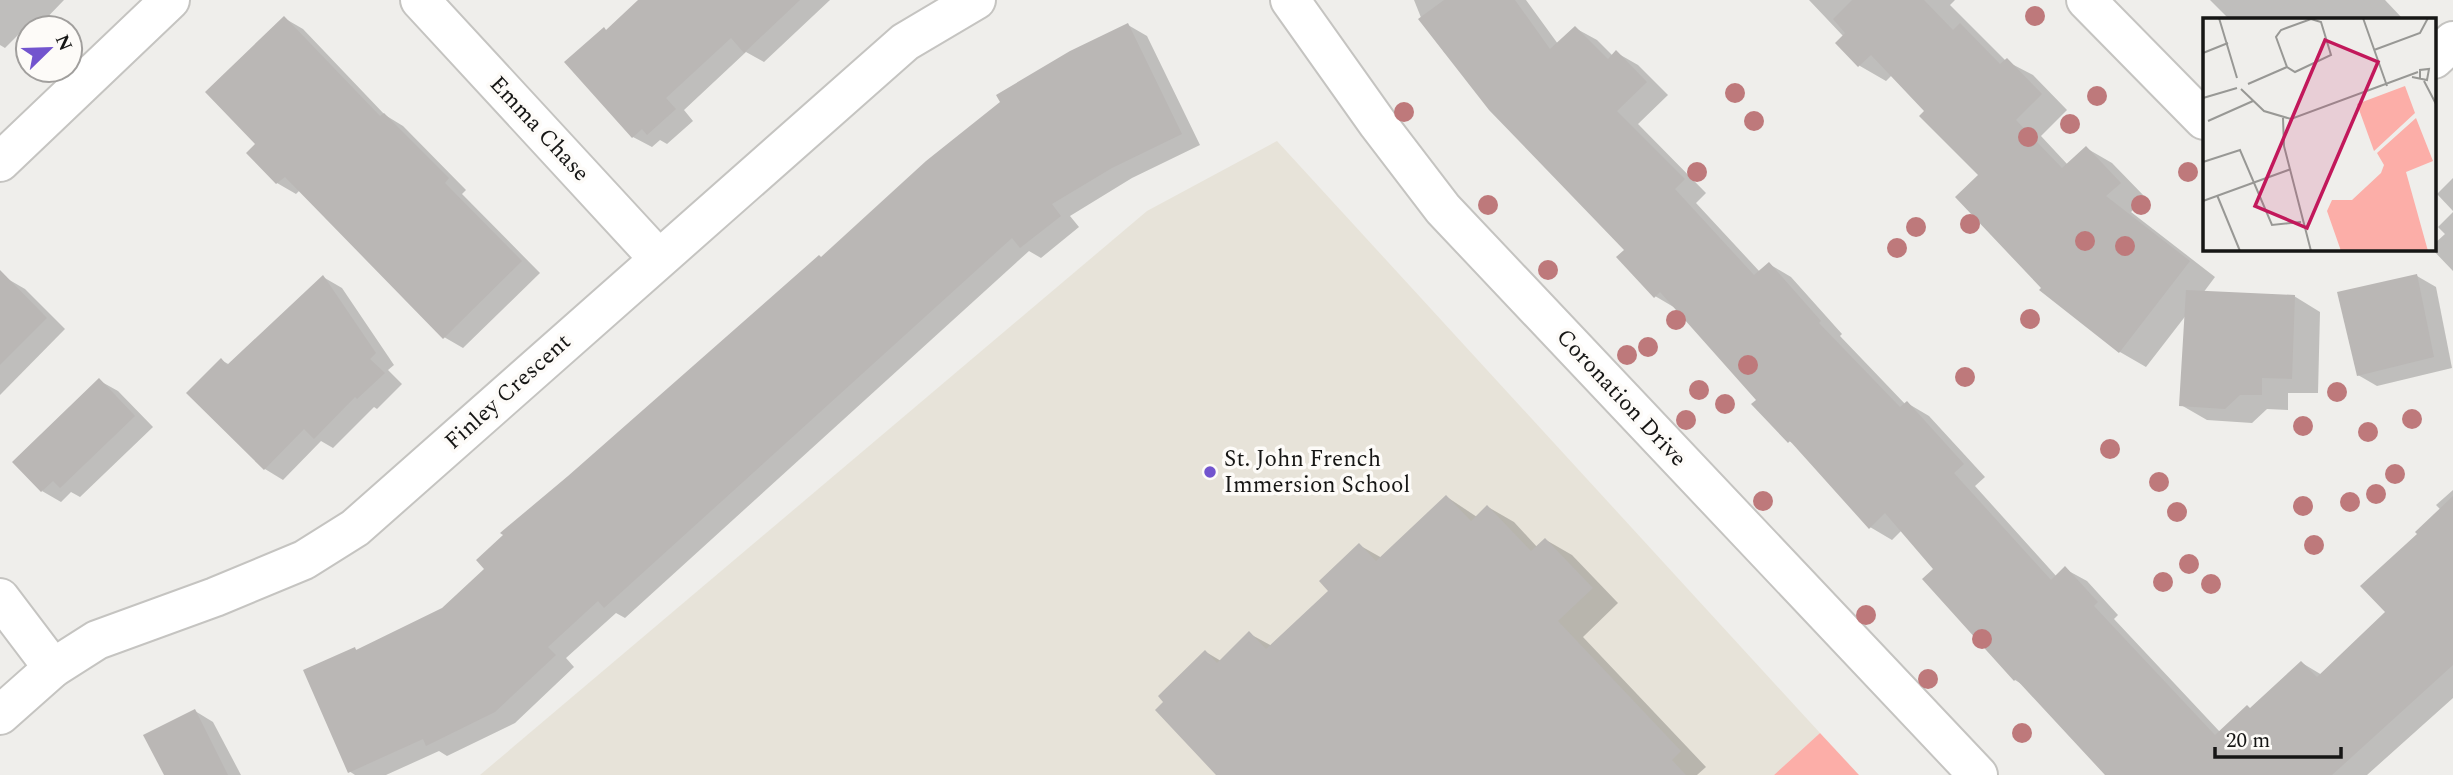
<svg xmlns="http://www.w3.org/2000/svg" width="2453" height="775" viewBox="0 0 2453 775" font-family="Spectral,serif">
<rect width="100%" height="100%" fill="#efeeeb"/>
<polygon fill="#e7e3d9" points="1277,141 1820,733 1774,775 480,775 1147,211"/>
<polygon fill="#fcaea8" points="1820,733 1859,775 1774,775"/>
<g fill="#0003">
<polygon points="0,0 64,0 37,28 28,25 5,48 0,45"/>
<polygon points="640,0 830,0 764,62 746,52 684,110 693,121 667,144 660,140 652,147 633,137 607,31"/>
<polygon points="1414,0 1526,0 1558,44 1575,28 1597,40 1613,56 1617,53 1638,65 1668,95 1638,124 1706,193 1696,203 1760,272 1769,264 1791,277 1842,334 1840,336 1906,405 1907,403 1929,416 1985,477 1975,486 2057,577 2065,569 2087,581 2118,615 2114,619 2220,732 2250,709 2302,663 2322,675 2387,612 2419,534 2441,510 2436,505 2453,490 2453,698 2367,775 2107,775 2023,685 2015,680 1936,569 1902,530 1892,540 1870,527 1796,445 1789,441 1758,400 1677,309 1655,296 1626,250 1451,57 1445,53 1424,25"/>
<polygon points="1809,0 1955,0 1950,5 2006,61 2033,75 2067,110 2041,136 2068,165 2086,148 2112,163 2146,198 2131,212 2215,277 2203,293 2294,296 2320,312 2318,393 2288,393 2288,410 2267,409 2252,423 2207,420 2181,405 2187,314 2146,367 2120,352 2043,288 1980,175 1927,111 1892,75 1886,81 1860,66 1838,43 1844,37"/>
<polygon points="2210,0 2385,0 2403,19 2229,19"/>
<polygon points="284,18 303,29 385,115 403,126 466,190 462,194 540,273 463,348 444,337 300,190 296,194 277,183 248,153 257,144"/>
<polygon points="1128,25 1147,36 1200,145 1132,178 1070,216 1079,227 1041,258 1029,251 625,618 616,613 566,658 574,667 515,723 447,756 439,751 386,775 355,775 349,771 355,649 358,651 443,610 822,259"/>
<polygon points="2453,178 2453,211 2437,194"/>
<polygon points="2453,212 2453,271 2431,248 2434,248 2434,244 2445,234 2438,227"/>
<polygon points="2417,276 2436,287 2452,368 2377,386 2358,375"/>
<polygon points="323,277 342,288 394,365 388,370 402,384 377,409 374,407 333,448 321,441 283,480 265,469 221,360 230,365"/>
<polygon points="6,278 25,289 65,329 0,395 0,284"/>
<polygon points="100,381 118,391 153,427 80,497 71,492 61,502 42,491"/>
<polygon points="1447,497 1477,517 1488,507 1514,522 1538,548 1546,540 1572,555 1618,603 1583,637 1706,767 1697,775 1218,775 1206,652 1221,661 1250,634 1272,646 1330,591 1359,545 1382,558"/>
<polygon points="195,711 213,722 241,775 166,775"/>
</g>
<g fill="#bab7b5">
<polygon points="638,0 800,0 744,53 731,38 666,98 676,109 647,135 642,129 632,138 564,62 604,27 606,30"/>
<polygon points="1444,0 1515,0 1550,49 1575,26 1608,59 1616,50 1647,82 1617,111 1685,179 1675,189 1754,275 1769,262 1821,321 1819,323 1900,407 1907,401 1964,464 1954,473 2051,580 2065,566 2098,602 2094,606 2215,735 2247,705 2250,708 2301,661 2317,677 2385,612 2360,586 2417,534 2415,532 2453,496 2453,665 2332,775 2105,775 2016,679 2014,681 1922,579 1933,569 1885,513 1869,529 1790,441 1788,443 1751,404 1756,400 1660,292 1654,298 1616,257 1624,250 1489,110 1418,19"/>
<polygon points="1852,0 1924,0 1953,30 1960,23 2000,64 2007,58 2042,94 2016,120 2062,168 2086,146 2121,183 2106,196 2190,261 2119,353 2039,290 2041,288 1955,197 1978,175 1919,116 1924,111 1871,55 1858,67 1835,43 1845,33 1833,19"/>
<polygon points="284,16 380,116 384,113 449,178 445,183 522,261 443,339 285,177 276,184 246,153 255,144 205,92"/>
<polygon points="1128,23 1182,134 1112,168 1052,204 1061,216 1020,248 1012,238 604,608 598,601 548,647 556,655 495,712 426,746 423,739 348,773 303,670 355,647 356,650 442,608 484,569 476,560 503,535 500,533 568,476 819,255 821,257 926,161 1000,102 996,95 1070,51"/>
<polygon points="0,270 47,318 0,365"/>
<polygon points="2417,274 2434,357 2357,376 2337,292"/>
<polygon points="323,275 376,353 370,359 385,373 357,399 355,397 314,439 304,429 264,470 186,393 221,358 227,365"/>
<polygon points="2186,290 2295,295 2292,379 2262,378 2262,395 2240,395 2225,409 2179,406"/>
<polygon points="99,378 135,416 60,488 53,481 41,492 12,462"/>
<polygon points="1446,495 1471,521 1487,505 1531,551 1545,538 1593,588 1558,621 1681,751 1672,760 1686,775 1216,775 1155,710 1163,702 1158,696 1205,650 1217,663 1249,631 1266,649 1328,591 1319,581 1359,543 1376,561"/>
<polygon points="195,709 228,775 164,775 143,735"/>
</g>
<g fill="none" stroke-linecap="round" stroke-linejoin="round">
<defs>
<g id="minor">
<polyline points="420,0 658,258"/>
<polyline points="1290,0 1378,124 1443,209 1978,775"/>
<polyline points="2086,0 2204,120"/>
<polyline points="2434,59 2453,41"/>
<polyline points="0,162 170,0"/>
<polyline points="0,598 53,668"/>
<polyline points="0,715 53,668 97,640 215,597 304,560 355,528 905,42 976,0"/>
</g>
</defs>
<use href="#minor" stroke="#c5c4c1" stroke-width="42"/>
<use href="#minor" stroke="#fff" stroke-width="38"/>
</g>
<g fill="#be797b">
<circle cx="2035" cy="16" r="10"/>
<circle cx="1735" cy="93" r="10"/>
<circle cx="2097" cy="96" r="10"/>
<circle cx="1404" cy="112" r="10"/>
<circle cx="1754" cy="121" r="10"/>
<circle cx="2070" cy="124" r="10"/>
<circle cx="2028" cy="137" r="10"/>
<circle cx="1697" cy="172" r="10"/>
<circle cx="2188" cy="172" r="10"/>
<circle cx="1488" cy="205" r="10"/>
<circle cx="2141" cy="205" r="10"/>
<circle cx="1970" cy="224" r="10"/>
<circle cx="1916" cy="227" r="10"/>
<circle cx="2085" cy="241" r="10"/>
<circle cx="2125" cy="246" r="10"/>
<circle cx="1897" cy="248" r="10"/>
<circle cx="1548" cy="270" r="10"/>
<circle cx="2030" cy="319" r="10"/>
<circle cx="1676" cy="320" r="10"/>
<circle cx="1648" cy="347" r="10"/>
<circle cx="1627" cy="355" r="10"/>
<circle cx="1748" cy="365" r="10"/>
<circle cx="1965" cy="377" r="10"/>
<circle cx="1699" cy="390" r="10"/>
<circle cx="2337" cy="392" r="10"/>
<circle cx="1725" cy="404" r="10"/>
<circle cx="2412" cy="419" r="10"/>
<circle cx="1686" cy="420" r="10"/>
<circle cx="2303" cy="426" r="10"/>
<circle cx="2368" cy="432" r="10"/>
<circle cx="2110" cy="449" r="10"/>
<circle cx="2395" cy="474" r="10"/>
<circle cx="2159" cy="482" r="10"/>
<circle cx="2376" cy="494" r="10"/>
<circle cx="1763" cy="501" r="10"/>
<circle cx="2350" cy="502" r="10"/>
<circle cx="2303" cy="506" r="10"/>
<circle cx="2177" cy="512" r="10"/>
<circle cx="2314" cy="545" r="10"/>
<circle cx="2189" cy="564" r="10"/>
<circle cx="2163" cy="582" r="10"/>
<circle cx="2211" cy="584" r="10"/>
<circle cx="1866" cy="615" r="10"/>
<circle cx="1982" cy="639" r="10"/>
<circle cx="1928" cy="679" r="10"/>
<circle cx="2022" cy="733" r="10"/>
</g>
<circle fill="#7254ce" stroke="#fdfbf8" stroke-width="2.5" cx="1210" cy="472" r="7"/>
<g text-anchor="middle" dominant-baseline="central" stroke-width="7" stroke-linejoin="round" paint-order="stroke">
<g font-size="23" fill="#161615" stroke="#fdfbf8">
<text transform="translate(539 129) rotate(47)">Emma Chase</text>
<text transform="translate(508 392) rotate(-42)">Finley Crescent</text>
<text transform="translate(1621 398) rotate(47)">Coronation Drive</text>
</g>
<g font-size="23" fill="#161615" stroke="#fdfbf8" text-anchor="start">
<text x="1224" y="459">St. John French<tspan x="1224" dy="26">Immersion School</tspan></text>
</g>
</g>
<g transform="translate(2203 18)">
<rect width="233" height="233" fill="#efeeeb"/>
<path d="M 202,68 L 212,95 L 171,133 L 154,86 ZM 213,100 L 230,143 L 203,154 L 225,233 L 138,233 L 124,193 L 129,182 L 149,182 L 178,155 L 181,147 L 174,135 Z" fill="#fcaea8"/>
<path fill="none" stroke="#989895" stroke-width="2" d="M 16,0 L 34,60M 160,0 L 184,68M 108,1 L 118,4 L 128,37 L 92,54 L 84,49 L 73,19 L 78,12 ZM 171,32 L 217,15 L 225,0M 0,35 L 25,25M 209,59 L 224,62 L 226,51 L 217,52 L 217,61M 221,63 L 233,86M 45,66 L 84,49M 38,71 L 61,93 L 88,101 L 215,54M 0,80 L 34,70M 80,100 L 81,128 L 108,233M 5,103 L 50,83M 0,144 L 37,132 L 69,207 L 98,204M 14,177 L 37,233M 0,183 L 88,151"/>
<path fill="#c2185b" fill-opacity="0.15" stroke="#c2185b" stroke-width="3.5" d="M 122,22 L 175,44 L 104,210 L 52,188 Z"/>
<rect width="233" height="233" fill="none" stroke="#161615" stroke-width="3.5"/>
</g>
<g transform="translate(49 49) rotate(67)"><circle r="33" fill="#fdfbf8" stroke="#a19f9d" stroke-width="2"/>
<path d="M0-5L12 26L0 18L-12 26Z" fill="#7254ce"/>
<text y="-10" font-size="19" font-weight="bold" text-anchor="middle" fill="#161615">N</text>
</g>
<path d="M2215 747v10h126v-10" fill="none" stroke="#161615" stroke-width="3.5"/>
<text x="2226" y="747" font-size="21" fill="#161615" stroke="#fdfbf8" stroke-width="5" paint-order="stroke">20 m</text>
</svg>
